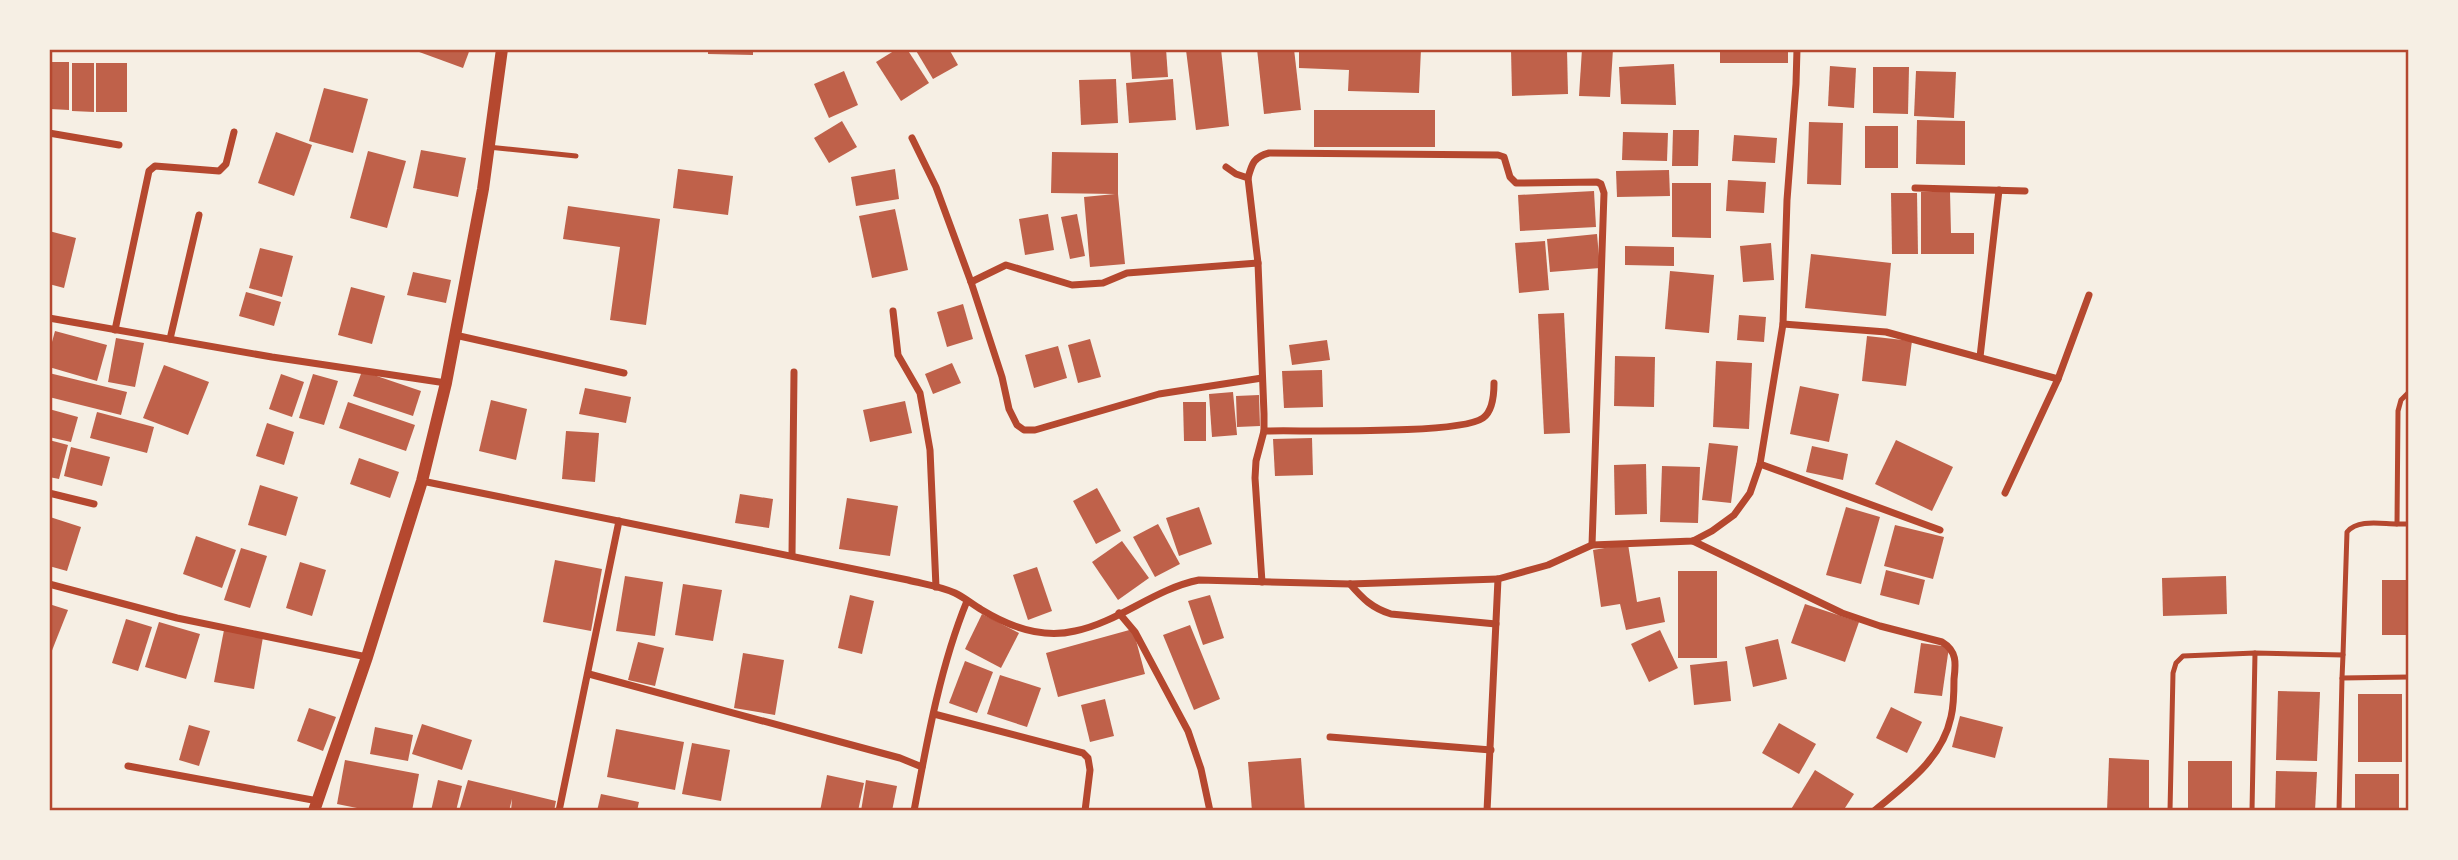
<svg xmlns="http://www.w3.org/2000/svg" width="2458" height="860" viewBox="0 0 2458 860" font-family="'Noto Sans',sans-serif">
<rect width="100%" height="100%" fill="#f6efe4"/>
<g fill="#bf614a">
<polygon points="411,49 470,49 463,68"/>
<polygon points="708,49 753,49 753,55 708,54"/>
<polygon points="897,49 907,49 929,83 901,101 876,62"/>
<polygon points="915,49 949,49 958,65 933,79"/>
<polygon points="1130,49 1166,49 1168,77 1132,79"/>
<polygon points="1221,49 1229,126 1196,130 1186,50"/>
<polygon points="1257,49 1294,49 1301,110 1264,114"/>
<polygon points="1299,49 1421,49 1419,93 1348,91 1349,70 1299,68"/>
<polygon points="1511,49 1567,49 1568,94 1512,96"/>
<polygon points="1582,49 1613,49 1610,97 1579,96"/>
<rect x="1720" y="49" width="68" height="14"/>
<polygon points="50,62 69,62 69,110 50,109"/>
<polygon points="72,63 94,63 94,112 72,111"/>
<rect x="96" y="63" width="31" height="49"/>
<polygon points="1674,64 1676,105 1621,104 1619,67"/>
<polygon points="1830,66 1856,68 1854,108 1828,106"/>
<polygon points="1873,67 1909,67 1908,114 1873,113"/>
<polygon points="844,71 858,105 829,118 814,84"/>
<polygon points="1916,71 1956,72 1954,118 1914,116"/>
<polygon points="1116,79 1118,123 1081,125 1079,80"/>
<polygon points="1173,79 1176,120 1129,123 1126,83"/>
<polygon points="324,88 368,99 353,153 309,141"/>
<rect x="1314" y="110" width="121" height="37"/>
<polygon points="1917,120 1965,121 1965,165 1916,164"/>
<polygon points="842,121 857,147 829,163 814,138"/>
<polygon points="1809,122 1843,123 1841,185 1807,184"/>
<rect x="1865" y="126" width="33" height="42"/>
<polygon points="1673,130 1699,130 1698,166 1672,166"/>
<polygon points="276,132 312,145 294,196 258,183"/>
<polygon points="1623,132 1668,133 1667,161 1622,160"/>
<polygon points="1734,135 1777,138 1775,163 1732,161"/>
<polygon points="421,150 466,158 458,197 413,188"/>
<polygon points="368,151 406,161 387,228 350,218"/>
<polygon points="1052,152 1118,153 1118,194 1125,264 1090,267 1084,197 1115,194 1051,193"/>
<polygon points="678,169 733,176 728,215 673,208"/>
<polygon points="895,169 899,199 856,206 851,177"/>
<polygon points="1669,170 1670,196 1617,197 1616,171"/>
<polygon points="1728,180 1766,182 1764,213 1726,211"/>
<polygon points="1672,183 1711,183 1711,238 1672,237"/>
<polygon points="1594,191 1596,227 1520,231 1518,195"/>
<polygon points="1921,192 1950,192 1951,233 1974,233 1974,254 1921,254"/>
<polygon points="1891,193 1917,193 1918,254 1892,254"/>
<polygon points="568,206 660,219 646,325 610,320 620,247 563,239"/>
<polygon points="895,209 908,270 872,278 859,216"/>
<polygon points="1048,214 1054,250 1025,255 1019,219"/>
<polygon points="1077,214 1085,256 1070,259 1061,217"/>
<polygon points="49,231 76,238 64,288 49,284"/>
<polygon points="1597,234 1600,268 1550,272 1547,239"/>
<polygon points="1545,241 1549,290 1519,293 1515,243"/>
<polygon points="1771,243 1774,280 1743,282 1740,246"/>
<polygon points="1625,246 1674,247 1674,266 1625,265"/>
<polygon points="260,248 293,256 282,297 249,288"/>
<polygon points="1811,254 1891,263 1886,316 1805,308"/>
<polygon points="1670,271 1714,275 1709,333 1665,329"/>
<polygon points="413,272 451,280 446,303 407,295"/>
<polygon points="351,287 385,296 372,344 338,335"/>
<polygon points="246,292 281,302 274,326 239,316"/>
<polygon points="963,304 973,339 947,347 937,312"/>
<polygon points="1564,313 1570,433 1544,434 1538,314"/>
<polygon points="1739,315 1766,317 1764,342 1737,340"/>
<polygon points="55,331 107,345 97,381 49,367 49,353"/>
<polygon points="1867,336 1912,341 1906,386 1862,381"/>
<polygon points="116,338 144,343 135,387 108,382"/>
<polygon points="1090,339 1101,377 1078,383 1068,345"/>
<polygon points="1327,340 1330,360 1292,365 1289,345"/>
<polygon points="1058,346 1067,378 1034,388 1025,355"/>
<polygon points="1615,356 1655,357 1654,407 1614,406"/>
<polygon points="1716,361 1752,363 1749,429 1713,427"/>
<polygon points="952,363 961,383 933,394 925,374"/>
<polygon points="164,365 209,382 188,435 143,418"/>
<polygon points="1322,370 1323,407 1284,408 1282,371"/>
<polygon points="362,371 421,391 413,416 353,396"/>
<polygon points="49,373 127,392 121,415 49,397"/>
<polygon points="281,374 304,382 292,417 269,409"/>
<polygon points="313,374 338,381 324,425 299,418"/>
<polygon points="1800,386 1839,394 1829,442 1790,434"/>
<polygon points="585,388 631,397 626,423 579,414"/>
<polygon points="1233,392 1237,435 1212,437 1209,394"/>
<polygon points="1259,395 1260,426 1237,427 1236,396"/>
<polygon points="491,400 527,409 516,460 479,451"/>
<polygon points="905,401 912,433 870,442 863,410"/>
<polygon points="348,402 415,425 406,451 339,428"/>
<polygon points="1183,402 1206,402 1206,441 1184,441"/>
<polygon points="49,409 78,417 71,442 49,437"/>
<polygon points="97,412 154,427 147,453 90,438"/>
<polygon points="267,423 294,432 284,465 256,456"/>
<polygon points="566,431 599,433 595,482 562,479"/>
<polygon points="1312,438 1313,475 1275,476 1273,439"/>
<polygon points="49,440 68,445 59,479 49,477"/>
<polygon points="1896,440 1953,467 1932,511 1875,484"/>
<polygon points="1709,443 1738,446 1731,503 1702,500"/>
<polygon points="1812,446 1848,454 1843,480 1806,472"/>
<polygon points="71,447 110,457 102,486 64,476"/>
<polygon points="359,458 399,472 390,498 350,484"/>
<polygon points="1646,464 1647,514 1615,515 1614,465"/>
<polygon points="1662,466 1700,467 1698,523 1660,522"/>
<polygon points="260,485 298,497 286,536 248,525"/>
<polygon points="1097,488 1121,531 1096,544 1073,501"/>
<polygon points="740,494 773,499 769,528 735,523"/>
<polygon points="847,498 898,506 890,556 839,549"/>
<polygon points="1199,507 1212,544 1179,556 1166,518"/>
<polygon points="1846,507 1880,517 1861,584 1826,575"/>
<polygon points="50,517 81,527 67,571 49,566"/>
<polygon points="1158,524 1180,564 1155,577 1133,537"/>
<polygon points="1895,525 1944,537 1933,579 1884,566"/>
<polygon points="196,536 236,550 222,588 183,574"/>
<polygon points="1122,541 1149,578 1118,600 1092,562"/>
<polygon points="1628,544 1637,602 1660,597 1665,622 1626,630 1620,604 1601,607 1593,550"/>
<polygon points="241,548 267,556 250,608 224,600"/>
<polygon points="555,560 602,569 591,631 543,622"/>
<polygon points="300,562 326,570 312,616 286,608"/>
<polygon points="1037,567 1052,611 1028,620 1013,575"/>
<polygon points="1886,570 1925,580 1919,605 1880,595"/>
<rect x="1678" y="571" width="39" height="87"/>
<polygon points="625,576 663,582 655,636 616,631"/>
<polygon points="2226,576 2227,614 2163,616 2162,578"/>
<rect x="2382" y="580" width="27" height="55"/>
<polygon points="683,584 722,590 713,641 675,635"/>
<polygon points="850,595 874,601 862,654 838,648"/>
<polygon points="1210,595 1224,638 1203,645 1188,601"/>
<polygon points="49,604 68,610 49,658"/>
<polygon points="1805,604 1859,622 1845,662 1791,643"/>
<polygon points="982,614 1019,633 1001,668 965,649"/>
<polygon points="126,619 152,627 138,671 112,663"/>
<polygon points="159,622 200,634 186,679 145,667"/>
<polygon points="1190,625 1220,699 1194,710 1163,635"/>
<polygon points="1133,629 1145,674 1058,697 1046,653"/>
<polygon points="224,630 263,637 254,689 214,682"/>
<polygon points="1660,630 1678,668 1649,682 1631,644"/>
<polygon points="1778,639 1787,679 1753,687 1745,647"/>
<polygon points="638,642 664,648 655,686 628,680"/>
<polygon points="1921,643 1949,647 1942,696 1914,693"/>
<polygon points="743,653 784,660 775,715 734,708"/>
<polygon points="965,661 993,672 977,713 949,703"/>
<polygon points="1727,661 1731,701 1694,705 1690,665"/>
<polygon points="1000,675 1041,688 1027,727 987,714"/>
<polygon points="2278,691 2320,692 2317,761 2276,760"/>
<rect x="2358" y="694" width="44" height="68"/>
<polygon points="1105,699 1114,736 1090,742 1081,705"/>
<polygon points="1891,707 1922,722 1907,753 1876,738"/>
<polygon points="309,708 336,717 323,751 297,741"/>
<polygon points="1960,716 2003,727 1995,758 1952,747"/>
<polygon points="1779,723 1816,744 1799,774 1762,753"/>
<polygon points="422,724 472,740 462,770 412,754"/>
<polygon points="189,725 210,731 199,766 179,760"/>
<polygon points="375,727 413,735 408,761 370,754"/>
<polygon points="616,729 684,742 675,790 607,777"/>
<polygon points="692,743 730,750 721,801 682,794"/>
<polygon points="1301,758 1305,811 1252,811 1248,762"/>
<polygon points="2109,758 2149,760 2149,811 2107,811"/>
<polygon points="345,760 419,774 412,811 372,811 337,804"/>
<rect x="2188" y="761" width="44" height="50"/>
<polygon points="1815,770 1854,794 1843,811 1790,811"/>
<polygon points="2276,771 2317,772 2315,811 2275,811"/>
<rect x="2355" y="774" width="44" height="37"/>
<polygon points="827,775 864,783 858,811 820,811"/>
<polygon points="438,780 462,786 456,811 431,811"/>
<polygon points="468,780 556,801 554,811 511,811 512,799 509,811 459,811"/>
<polygon points="866,780 897,786 892,811 861,811"/>
<polygon points="601,794 639,802 637,811 597,811"/>
</g>
<g fill="none" stroke-linecap="round" stroke-linejoin="round">
<g stroke="#b5482f" stroke-width="5">
<polyline points="488,147 576,156"/>
<polyline points="2397,524 2409,524"/>
<polyline points="2342,678 2343,655"/>
<path d="M 2170,811 L 2173,673 L 2176,663 L 2183,656 L 2255,653 L 2343,655 L 2347,532 C 2358,519 2381,524 2397,524 L 2398,411 L 2401,400 L 2409,392"/>
<polyline points="2252,811 2255,653"/>
<polyline points="2339,811 2342,678 2409,677"/>
</g>
<g stroke="#b5482f" stroke-width="7">
<polyline points="49,133 119,145"/>
<polyline points="912,138 936,187 971,282 1002,377 1009,409 1017,425 1024,430 1035,430 1159,394 1262,378"/>
<polyline points="1226,167 1236,174 1248,178 1258,263 1264,414 1264,431 1256,461 1255,478 1262,582"/>
<path d="M 1248,178 C 1252,163 1254,157 1269,153 L 1498,155 L 1504,157 L 1510,177 L 1516,183 L 1597,182 L 1601,184 L 1604,193 L 1592,545"/>
<polyline points="1915,188 2025,191"/>
<polyline points="971,282 1006,265 1072,285 1103,283 1127,273 1258,263"/>
<polyline points="893,311 898,355 920,393 930,450 936,587"/>
<polyline points="49,318 272,357 446,383"/>
<polyline points="1783,324 1886,332 2058,379 2005,493"/>
<polyline points="115,330 149,171 155,166 219,171 226,164 234,132"/>
<polyline points="455,335 624,373"/>
<polyline points="170,339 199,215"/>
<polyline points="1980,357 1999,190"/>
<polyline points="2058,379 2089,295"/>
<path d="M 1264,431 C 1302,430 1459,435 1483,418 C 1493,411 1494,394 1494,383"/>
<polyline points="1760,464 1940,530"/>
<path d="M 422,481 L 908,580 C 923,584 940,586 955,593 C 964,597 973,605 982,610 C 1010,627 1042,639 1075,631 C 1119,622 1154,589 1199,580 L 1350,584 L 1498,579 L 1548,565 L 1592,545 L 1693,541 L 1712,531 L 1734,515 L 1750,493 L 1760,464 L 1783,324 L 1787,200 L 1796,84 L 1797,49"/>
<polyline points="49,493 94,504"/>
<path d="M 1693,541 L 1842,613 L 1880,626 L 1942,642 C 1957,651 1956,663 1954,679 C 1954,691 1954,705 1951,717 C 1942,760 1905,785 1874,811"/>
<polyline points="792,555 794,372"/>
<polyline points="49,584 177,618 367,657"/>
<path d="M 1350,584 C 1363,599 1372,608 1391,614 L 1496,624"/>
<polyline points="1119,613 1135,632 1188,731 1201,769 1210,811"/>
<polyline points="589,674 900,758 922,767"/>
<polyline points="934,714 1083,753 1088,758 1090,770 1085,811"/>
<polyline points="1330,737 1491,750"/>
<polyline points="128,766 318,801"/>
<polyline points="559,811 619,521"/>
<path d="M 914,811 C 927,741 940,667 967,601"/>
<polyline points="1487,811 1498,579"/>
</g>
<polyline stroke="#b5482f" stroke-width="12" points="314,811 367,657 422,481 446,383 483,189 502,49"/>
</g>
<rect width="2458" height="860" fill="none" stroke="#f6efe4" stroke-width="102"/>
<rect x="51" y="51" width="2356" height="758" fill="none" stroke="#b5482f" stroke-width="2.5"/>
</svg>
